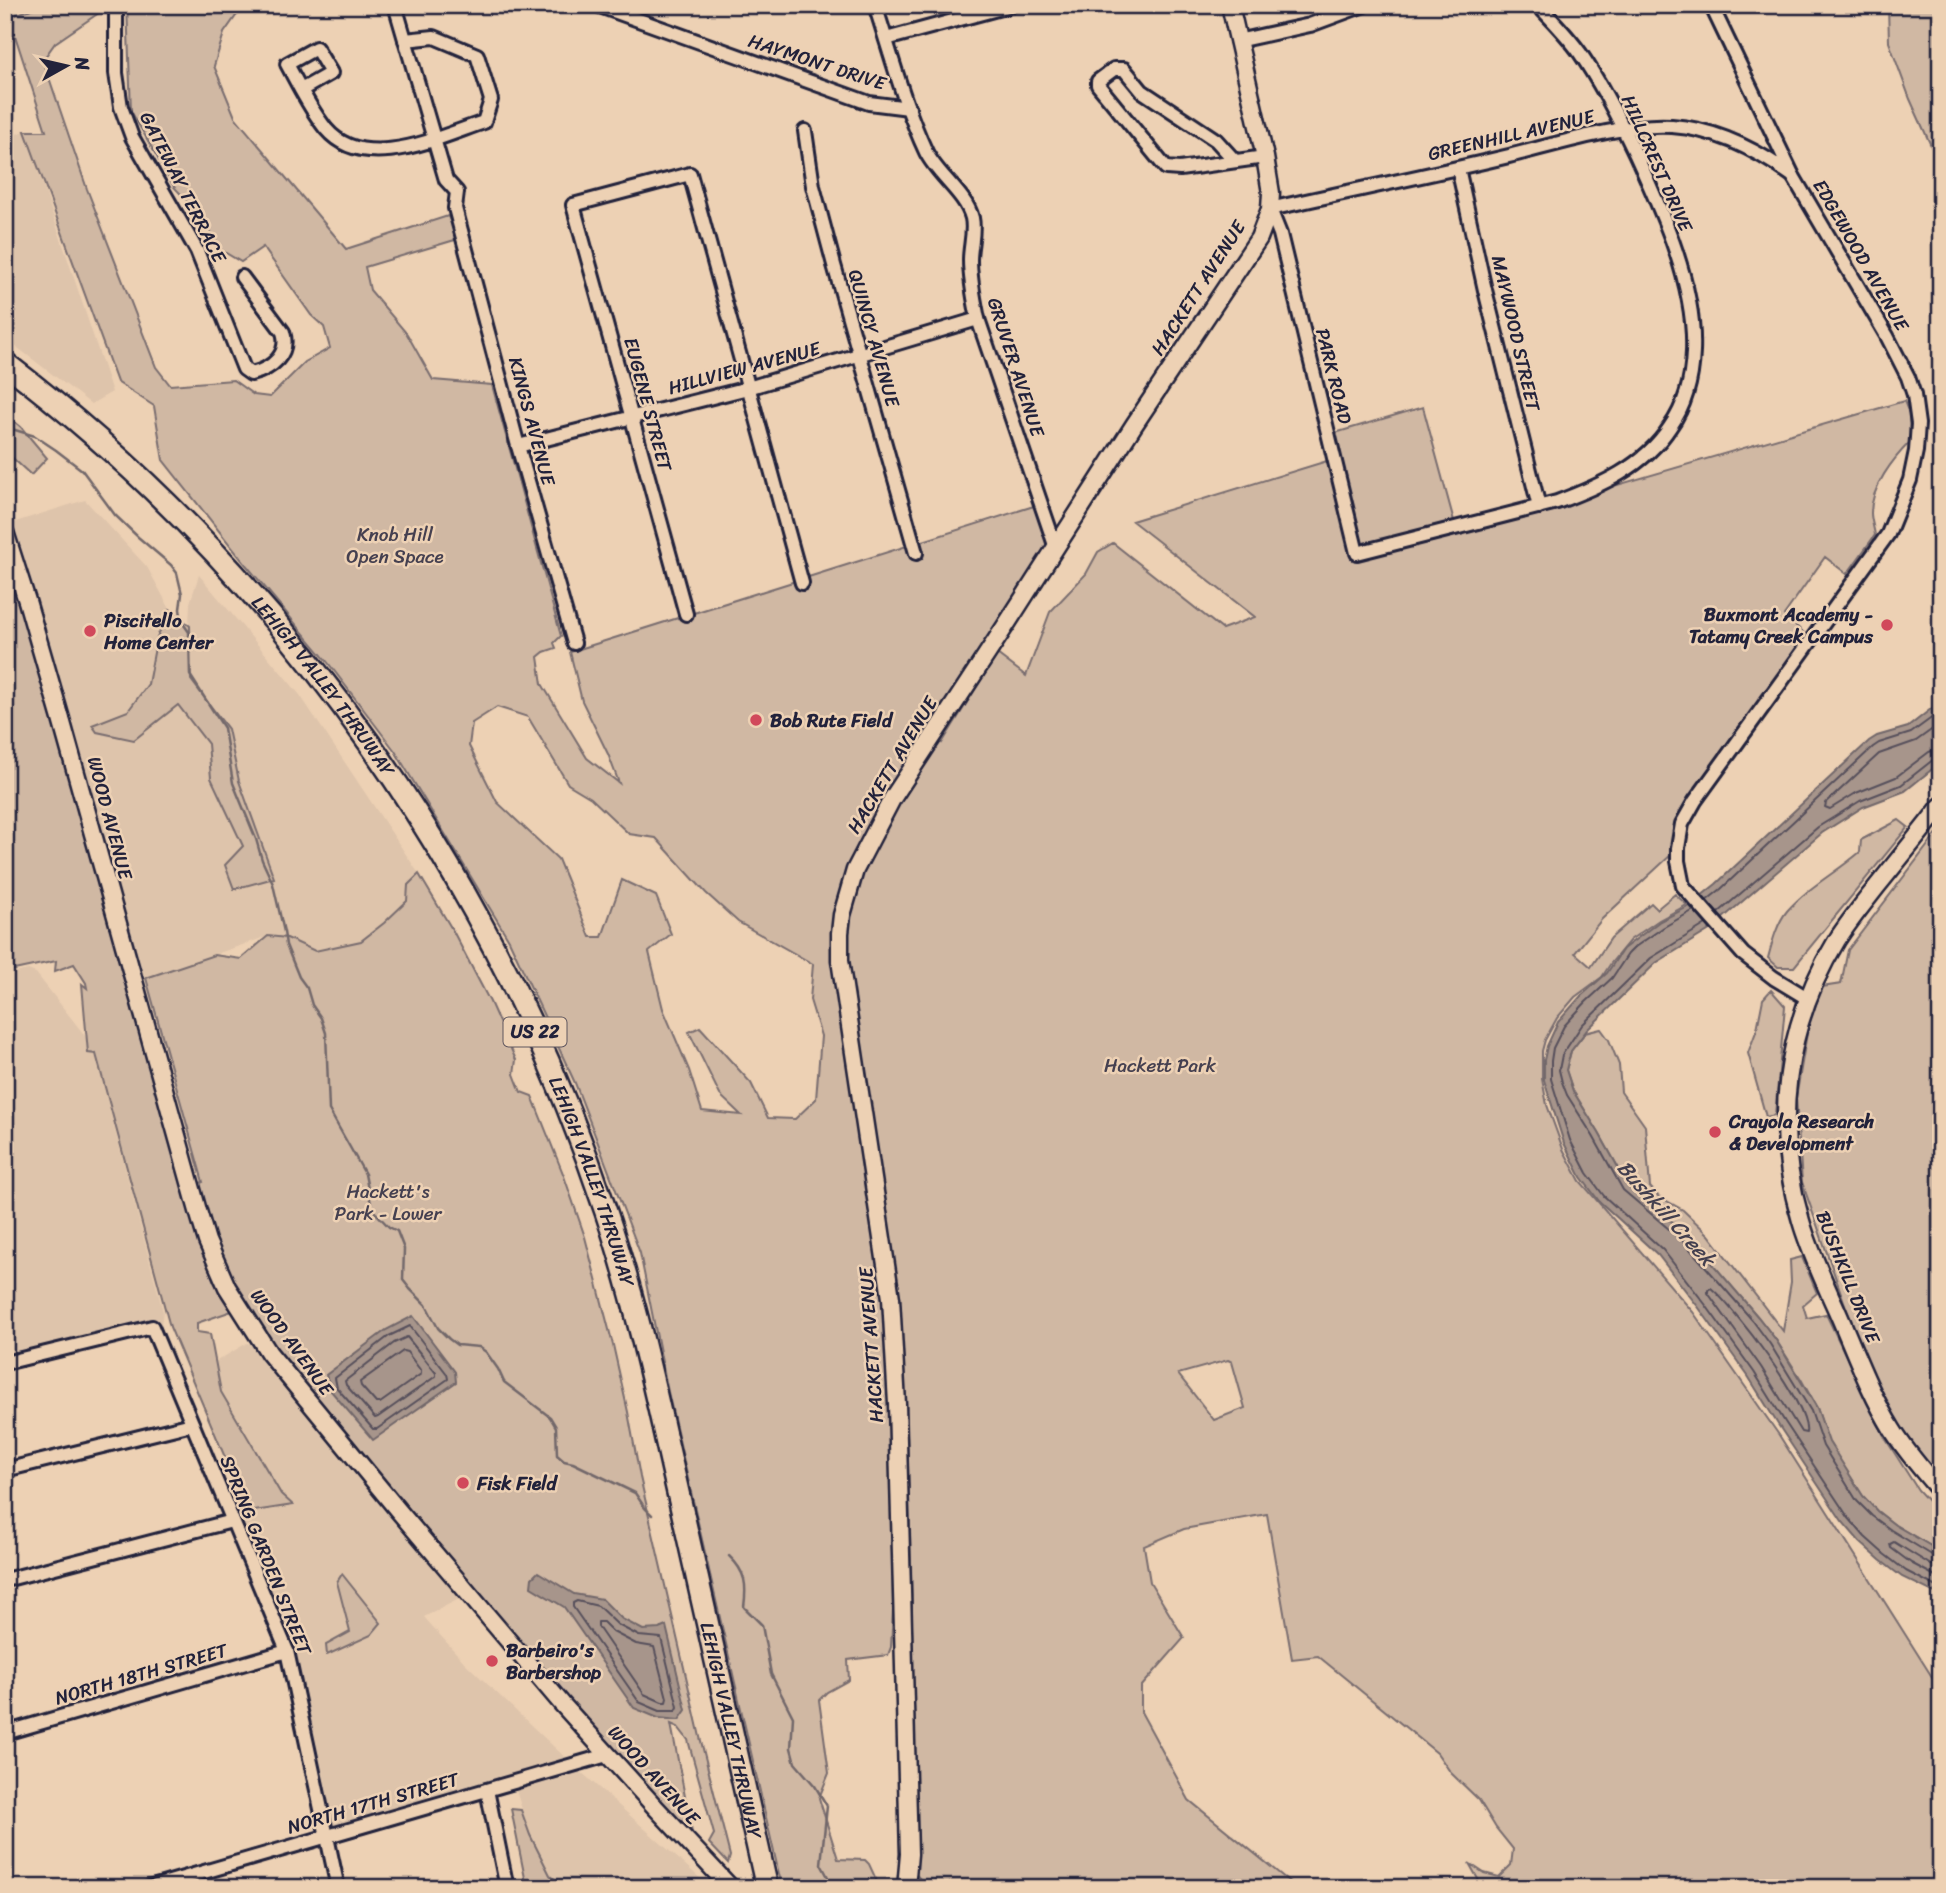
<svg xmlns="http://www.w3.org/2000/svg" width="1946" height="1893" viewBox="0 0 1946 1893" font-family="Sriracha,sans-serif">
<rect width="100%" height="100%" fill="#edd1b4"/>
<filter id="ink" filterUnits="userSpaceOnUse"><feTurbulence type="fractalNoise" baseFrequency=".0143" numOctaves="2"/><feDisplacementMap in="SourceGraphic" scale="14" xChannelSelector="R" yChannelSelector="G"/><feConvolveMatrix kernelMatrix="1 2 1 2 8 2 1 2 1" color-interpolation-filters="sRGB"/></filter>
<g filter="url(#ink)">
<g fill="#dec4ab">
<polygon points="25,131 112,392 91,404 5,338 5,138"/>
<polygon points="85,500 147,567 170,609 189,625 190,603 199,575 300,695 419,874 408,885 407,901 384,923 355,945 317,952 307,946 287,939 268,936 146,978 140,969 12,523"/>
<polygon points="28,970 36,973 93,1046 163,1311 160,1331 5,1368 5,975"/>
<polygon points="247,1343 253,1345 463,1597 424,1617 465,1663 570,1762 711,1888 565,1888 550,1875 530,1835 513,1781 327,1833 288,1643 238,1516 248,1512 292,1505 281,1494 221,1392 215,1362"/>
</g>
<g fill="#d0b8a3" stroke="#796d6f" stroke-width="2" fill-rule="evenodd">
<path d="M 42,5 L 106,5 L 106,8 L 55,43 L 43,60 L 87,189 L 156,367 L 170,385 L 233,380 L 254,395 L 270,397 L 305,362 L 330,348 L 324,327 L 311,315 L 263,247 L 241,262 L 221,250 L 201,215 L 174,187 L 131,111 L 127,5 L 249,5 L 236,16 L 224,33 L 214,66 L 235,117 L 346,249 L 448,216 L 458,239 L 365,267 L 370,290 L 407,334 L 433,380 L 492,385 L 561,636 L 554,643 L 556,648 L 544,652 L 538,657 L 542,684 L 587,758 L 619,783 L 608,754 L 582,701 L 570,652 L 1037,505 L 1056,548 L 933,737 L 942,743 L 997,654 L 1026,676 L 1050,612 L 1086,574 L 1098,552 L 1113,543 L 1222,629 L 1255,617 L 1132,521 L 1340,457 L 1335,433 L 1423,407 L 1457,532 L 1904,401 L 1909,413 L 1910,442 C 1893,459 1871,487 1871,513 C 1871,520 1874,528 1875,535 L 1847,574 L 1825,557 L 1784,615 L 1806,635 L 1747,719 L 1683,807 L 1672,854 L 1602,919 L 1575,953 L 1591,967 L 1611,938 L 1651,903 L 1657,909 L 1675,894 L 1687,905 L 1659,920 L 1630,940 L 1611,963 L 1602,977 L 1575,997 L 1557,1018 L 1545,1040 L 1542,1051 L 1542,1079 L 1547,1105 L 1563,1149 L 1580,1181 L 1693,1312 L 1779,1435 L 1941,1691 L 1941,1888 L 1483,1888 L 1469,1863 L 1484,1873 L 1499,1877 L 1511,1865 L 1513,1849 L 1496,1828 L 1479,1800 L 1451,1773 L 1437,1753 L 1318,1656 L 1292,1659 L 1267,1514 L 1184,1529 L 1144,1546 L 1150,1582 L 1184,1638 L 1141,1687 L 1141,1712 L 1189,1800 L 1297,1888 L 927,1888 L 916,1874 L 911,1561 L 906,1401 L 900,1328 L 833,965 L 882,1291 L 889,1408 L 891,1489 L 893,1610 L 891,1647 L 888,1655 L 848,1660 L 849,1680 L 827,1692 L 819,1700 L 829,1773 L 819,1798 L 838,1859 L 865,1860 L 869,1864 L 880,1888 L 782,1887 L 668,1392 L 640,1253 L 575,1083 L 509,940 L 395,751 L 326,660 L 242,560 L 163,460 L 154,406 L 117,382 L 25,131 L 46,131 L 9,17 ZM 497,707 L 528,717 L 568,784 L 591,798 L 629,834 L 656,838 L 706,893 L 738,922 L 813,964 L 810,1000 L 821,1036 L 816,1099 L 795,1119 L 768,1118 L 751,1083 L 700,1027 L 689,1032 L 720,1095 L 741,1115 L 702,1111 L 689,1070 L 663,1009 L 649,952 L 671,934 L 656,896 L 622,880 L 602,937 L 590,937 L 558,859 L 497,802 L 469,746 L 472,723 ZM 1228,1360 L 1232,1362 L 1245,1408 L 1214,1420 L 1178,1374 Z"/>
<polygon points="1888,5 1941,5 1941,168 1910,99 1889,42"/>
<polygon points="5,414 21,427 47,458 31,475 5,451"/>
<polygon points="5,552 39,661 96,878 139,1023 194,1228 214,1282 232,1311 197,1323 197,1332 210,1334 221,1392 281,1494 293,1505 248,1512 170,1327 96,1054 88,1053 82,984 87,988 86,983 74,964 55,971 56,961 5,972"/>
<polygon points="170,609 190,626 191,680 228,729 239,781 274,878 234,889 225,865 243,846 211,778 208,744 178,705 134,740 97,732 92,725 128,711 148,684 157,637"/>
<path d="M 1899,820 L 1908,827 L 1794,967 L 1778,967 L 1768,958 C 1772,943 1777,923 1787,911 C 1808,887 1837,872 1860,852 L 1861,840 Z"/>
<polygon points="1941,828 1941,1477 1907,1441 1861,1350 1802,1182 1796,1098 1808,1027 1822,987 1841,984 1848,950"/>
<polygon points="419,874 453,931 490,1002 516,1060 514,1074 521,1092 532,1096 564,1176 585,1237 613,1345 628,1412 640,1477 700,1737 730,1856 728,1863 709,1843 714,1834 688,1740 678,1727 671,1724 693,1838 605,1743 400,1503 356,1444 277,1352 230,1280 215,1244 196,1184 203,1182 146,978 214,955 241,959 268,936 287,938 315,951 361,941 384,923 407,901 408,885"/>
<polygon points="1771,990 1785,1006 1775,1115 1766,1117 1748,1053 1757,1029 1763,999"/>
<polygon points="1601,1029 1609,1040 1619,1065 1621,1092 1645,1126 1650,1187 1658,1196 1683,1210 1709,1235 1783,1331 1791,1282 1790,1260 1802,1257 1817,1293 1803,1305 1807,1318 1826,1314 1885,1438 1918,1490 1941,1515 1941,1552 1895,1525 1877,1511 1863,1496 1828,1442 1817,1408 1801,1379 1776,1340 1758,1317 1688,1235 1628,1185 1599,1133 1573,1091 1566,1070 1571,1051 1585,1033"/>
<polygon points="342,1574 381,1623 371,1635 327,1655 326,1645 350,1632 337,1582"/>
<polygon points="511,1809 521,1810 530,1835 550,1875 565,1888 527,1888"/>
</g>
<g fill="#a7958b" stroke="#72676b" stroke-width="2">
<polygon points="1941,701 1941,762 1905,791 1863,807 1822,833 1708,931 1656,963 1587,1030 1571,1051 1566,1070 1573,1091 1599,1133 1628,1185 1688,1235 1758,1317 1776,1340 1817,1408 1829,1442 1863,1496 1877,1511 1895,1525 1941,1552 1941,1596 1902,1577 1880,1560 1860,1542 1842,1521 1779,1426 1748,1376 1699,1308 1658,1255 1599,1201 1581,1177 1564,1143 1544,1080 1544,1060 1547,1046 1558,1022 1581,996 1607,973 1623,949 1660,921 1686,908 1716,884 1869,741 1877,736 1908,727"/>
<polygon points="413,1316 455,1372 456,1382 373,1440 331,1391 326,1375 386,1330"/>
<polygon points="538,1572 574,1594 602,1599 622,1619 643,1630 659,1629 666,1626 686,1710 679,1720 658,1718 634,1708 564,1607 531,1587 532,1578"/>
</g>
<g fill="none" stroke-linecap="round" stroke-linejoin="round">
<g stroke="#57505b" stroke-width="2">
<polyline points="1941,723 1916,741 1879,754 1826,803 1825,807 1830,809 1856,793 1896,777 1929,752 1941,748"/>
<polyline points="1706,901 1721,889 1873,747 1879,743 1911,733 1941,711"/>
<polyline points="1694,910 1664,927 1635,947 1628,954 1612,978 1586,1002 1564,1026 1553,1048 1551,1061 1551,1079 1570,1140 1587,1173 1604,1196 1663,1250 1705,1304 1754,1372 1785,1422 1848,1517 1865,1537 1884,1554 1906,1571 1941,1589"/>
<polyline points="1718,913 1818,827 1860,801 1901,785 1934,759 1941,757"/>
<polyline points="1706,924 1651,958 1582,1025 1562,1055 1559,1070 1562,1082 1567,1095 1593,1136 1623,1190 1683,1241 1753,1321 1770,1344 1811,1411 1823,1446 1857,1501 1872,1516 1891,1530 1935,1557 1941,1558"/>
<path d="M 1711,1288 C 1733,1306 1811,1407 1806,1433 L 1801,1432 L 1761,1367 L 1708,1293 L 1708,1290 Z"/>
<polygon points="410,1326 447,1374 448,1379 377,1429 373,1429 337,1388 335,1378 389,1336"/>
<polygon points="407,1337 436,1373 436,1376 378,1417 375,1418 346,1385 345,1381 394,1343"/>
<polygon points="403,1351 407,1352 421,1371 421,1374 380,1403 376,1403 361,1386 360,1382"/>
<polyline points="1941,1566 1931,1565 1894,1542 1890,1544 1891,1548 1911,1563 1941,1579"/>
<polygon points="577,1601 598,1606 618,1625 639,1636 661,1638 678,1707 676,1711 660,1711 639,1702 573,1607 573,1603"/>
<polygon points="598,1622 603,1622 613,1632 636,1644 654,1647 667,1698 666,1702 662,1702 644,1694 598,1627"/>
</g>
<g stroke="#72676b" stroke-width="2.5">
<polyline points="5,427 35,436 56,450 82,470 115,515 138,537 171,565 177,573 182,594 180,609 182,622 189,632 190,675 224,728 233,783 256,839 262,860 273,884 284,932 286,945 299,977 307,988 312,1005 321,1018 326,1033 329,1110 365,1174 372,1209 389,1227 397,1231 404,1249 403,1280 410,1289 426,1305 438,1328 449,1339 457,1345 479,1347 486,1352 498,1369 504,1382 550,1417 556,1427 557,1455 564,1461 573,1463 635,1493 645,1508 652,1515"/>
<path d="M 729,1556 C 746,1572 747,1585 744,1607 L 762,1625 L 771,1674 L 793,1717 L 791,1748 L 795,1763 L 815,1786 L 827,1806 L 821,1864 L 834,1888"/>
</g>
<defs>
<g id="street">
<path d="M 116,5 L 116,73 L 121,107 L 132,137 L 197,251 L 244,369 L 251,374 C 272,369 290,354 283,332 L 242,277"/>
<polyline points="395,5 446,180 457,192 455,208 518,446 574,643"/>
<polyline points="597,5 869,103 909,108"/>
<path d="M 875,5 C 891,54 904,105 926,152 C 937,175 966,194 972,218 C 975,232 970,246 970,260 C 970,280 974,299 978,319 L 1056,548"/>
<path d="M 1538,5 C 1552,20 1568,36 1580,53 C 1602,85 1620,121 1636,155 C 1663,214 1696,286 1693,352 C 1692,378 1685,406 1670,427 C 1644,467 1600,486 1557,502 L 1357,553 L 1280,234 L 1270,209 C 1350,191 1430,175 1509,156 C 1558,144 1622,123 1672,126 C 1717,129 1757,150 1793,176"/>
<polyline points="1711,5 1793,176 1887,336 1908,377 1914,395 1918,424 1916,451 1910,480 1888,534 1695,801 1682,824 1678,848 1678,861 1683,886 1743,954 1774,978 1807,998"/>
<polyline points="886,39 1012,5"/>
<polyline points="1237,41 1310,25 1364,5"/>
<path d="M 301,90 L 331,73 L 316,48 L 287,64 C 299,86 310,109 326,129 C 364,174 439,137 484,122 L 491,100 L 477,55 L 434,37 L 405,40"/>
<polyline points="805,131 813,186 834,265 916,553"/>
<polyline points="1235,161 1216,140 1142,91 1124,69 1114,69 1098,81 1098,85 1166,168 1180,169 1265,157"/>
<polyline points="1458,168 1485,290 1539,507"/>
<polyline points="518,446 748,388 978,319"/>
<polyline points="686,614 573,205 690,174 802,583"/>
<polyline points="5,1363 152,1327 287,1651 338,1888"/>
<polyline points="5,1470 192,1424"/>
<polyline points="5,1580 232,1521"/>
<polyline points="5,1733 287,1651"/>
<polyline points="487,1790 507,1888"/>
<polyline points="149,1888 607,1755"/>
</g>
<g id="secondary">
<polyline points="5,532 27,601 61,719 198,1211 207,1241 227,1287 269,1353 397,1509 562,1704 656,1808 731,1888"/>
<path d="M 1941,806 C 1920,833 1899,859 1878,885 C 1864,903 1849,921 1837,940 C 1785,1025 1772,1125 1801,1221 C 1809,1249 1822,1277 1834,1304 C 1853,1346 1868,1390 1892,1429 C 1906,1452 1924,1472 1941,1492"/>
<polyline points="906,1888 909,1854 897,1404 891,1298 840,960 840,933 842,915 855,870 892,799 1006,625 1134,425 1259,238 1270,209 1271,193 1265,157 1230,5"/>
</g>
<g id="highway">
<path id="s1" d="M 5,363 C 285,576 495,879 606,1212 C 639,1310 659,1410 682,1510 C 710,1636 739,1762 767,1888"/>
</g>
</defs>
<use href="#street" stroke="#22223b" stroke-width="18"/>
<use href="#secondary" stroke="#22223b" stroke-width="21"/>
<use href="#highway" stroke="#22223b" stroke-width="26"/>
<use href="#street" stroke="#edd1b4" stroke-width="12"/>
<use href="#secondary" stroke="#edd1b4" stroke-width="16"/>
<use href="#highway" stroke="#edd1b4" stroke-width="21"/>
</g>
</g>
<g fill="#d1495b" stroke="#edd1b4" stroke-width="2.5">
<circle cx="1887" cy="625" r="7"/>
<circle cx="90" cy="631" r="7"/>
<circle cx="756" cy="720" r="7"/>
<circle cx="1715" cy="1132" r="7"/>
<circle cx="463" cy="1483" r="7"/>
<circle cx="492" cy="1661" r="7"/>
</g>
<g text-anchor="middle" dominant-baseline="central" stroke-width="5" stroke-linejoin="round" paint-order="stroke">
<rect fill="#edd1b4" stroke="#5f565f" stroke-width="2" x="503.5" y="1017.5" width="63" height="29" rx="5"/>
<g font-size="18" font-weight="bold" fill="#22223b">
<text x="535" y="1032">US 22</text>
</g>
<g font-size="19" fill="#22223b" stroke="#edd1b4">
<text transform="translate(817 62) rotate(18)">HAYMONT DRIVE</text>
<text transform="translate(1511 135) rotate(-13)">GREENHILL AVENUE</text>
<text transform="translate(1657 163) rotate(66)">HILLCREST DRIVE</text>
<text transform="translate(183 187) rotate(63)">GATEWAY TERRACE</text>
<text transform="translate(1861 255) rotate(60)">EDGEWOOD AVENUE</text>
<text transform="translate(1198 288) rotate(-57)">HACKETT AVENUE</text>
<text transform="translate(1516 333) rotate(77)">MAYWOOD STREET</text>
<text transform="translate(874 338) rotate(74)">QUINCY AVENUE</text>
<text transform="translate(1016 367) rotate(72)">GRUVER AVENUE</text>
<text transform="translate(744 368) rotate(-15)">HILLVIEW AVENUE</text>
<text transform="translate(1334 376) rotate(76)">PARK ROAD</text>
<text transform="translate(648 404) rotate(75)">EUGENE STREET</text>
<text transform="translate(532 421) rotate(75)">KINGS AVENUE</text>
<text stroke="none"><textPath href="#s1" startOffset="455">LEHIGH VALLEY THRUWAY</textPath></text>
<text transform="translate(892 765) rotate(-59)">HACKETT AVENUE</text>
<text transform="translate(110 818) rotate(75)">WOOD AVENUE</text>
<text stroke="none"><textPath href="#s1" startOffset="1022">LEHIGH VALLEY THRUWAY</textPath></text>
<text transform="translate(1848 1277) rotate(68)">BUSHKILL DRIVE</text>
<text transform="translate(292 1342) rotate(54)">WOOD AVENUE</text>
<text transform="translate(871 1345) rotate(-94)">HACKETT AVENUE</text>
<text transform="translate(266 1555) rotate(68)">SPRING GARDEN STREET</text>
<text transform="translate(141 1674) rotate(-16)">NORTH 18TH STREET</text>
<text stroke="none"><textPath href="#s1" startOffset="1589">LEHIGH VALLEY THRUWAY</textPath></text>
<text transform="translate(654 1775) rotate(48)">WOOD AVENUE</text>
<text transform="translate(373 1803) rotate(-16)">NORTH 17TH STREET</text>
</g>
<g font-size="19" fill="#454050" stroke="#edd1b4">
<text x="395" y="534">Knob Hill<tspan x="395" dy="22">Open Space</tspan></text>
<text x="1160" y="1065">Hackett Park</text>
<text x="388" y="1191">Hackett's<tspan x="388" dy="22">Park - Lower</tspan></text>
</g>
<g font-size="19" font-weight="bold" fill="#22223b" stroke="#edd1b4" text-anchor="start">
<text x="1873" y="614" text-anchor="end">Buxmont Academy -<tspan x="1873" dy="22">Tatamy Creek Campus</tspan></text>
<text x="104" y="620">Piscitello<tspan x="104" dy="22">Home Center</tspan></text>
<text x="770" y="720">Bob Rute Field</text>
<text x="1729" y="1121">Crayola Research<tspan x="1729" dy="22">&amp; Development</tspan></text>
<text x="477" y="1483">Fisk Field</text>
<text x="506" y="1650">Barbeiro's<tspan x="506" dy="22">Barbershop</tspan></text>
</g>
<g font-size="21" font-style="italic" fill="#433f4f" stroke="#edd1b4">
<text transform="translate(1666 1213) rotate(48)">Bushkill Creek</text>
</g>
</g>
<rect width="1946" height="1893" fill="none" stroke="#edd1b4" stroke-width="28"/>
<rect x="14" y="14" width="1918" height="1865" fill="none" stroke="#22223b" stroke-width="2.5" filter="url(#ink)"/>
<g transform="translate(66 66) rotate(82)" stroke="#edd1b4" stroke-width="5" paint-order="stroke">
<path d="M0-5L12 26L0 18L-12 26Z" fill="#22223b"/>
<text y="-10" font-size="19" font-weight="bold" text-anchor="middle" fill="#22223b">N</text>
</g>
</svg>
